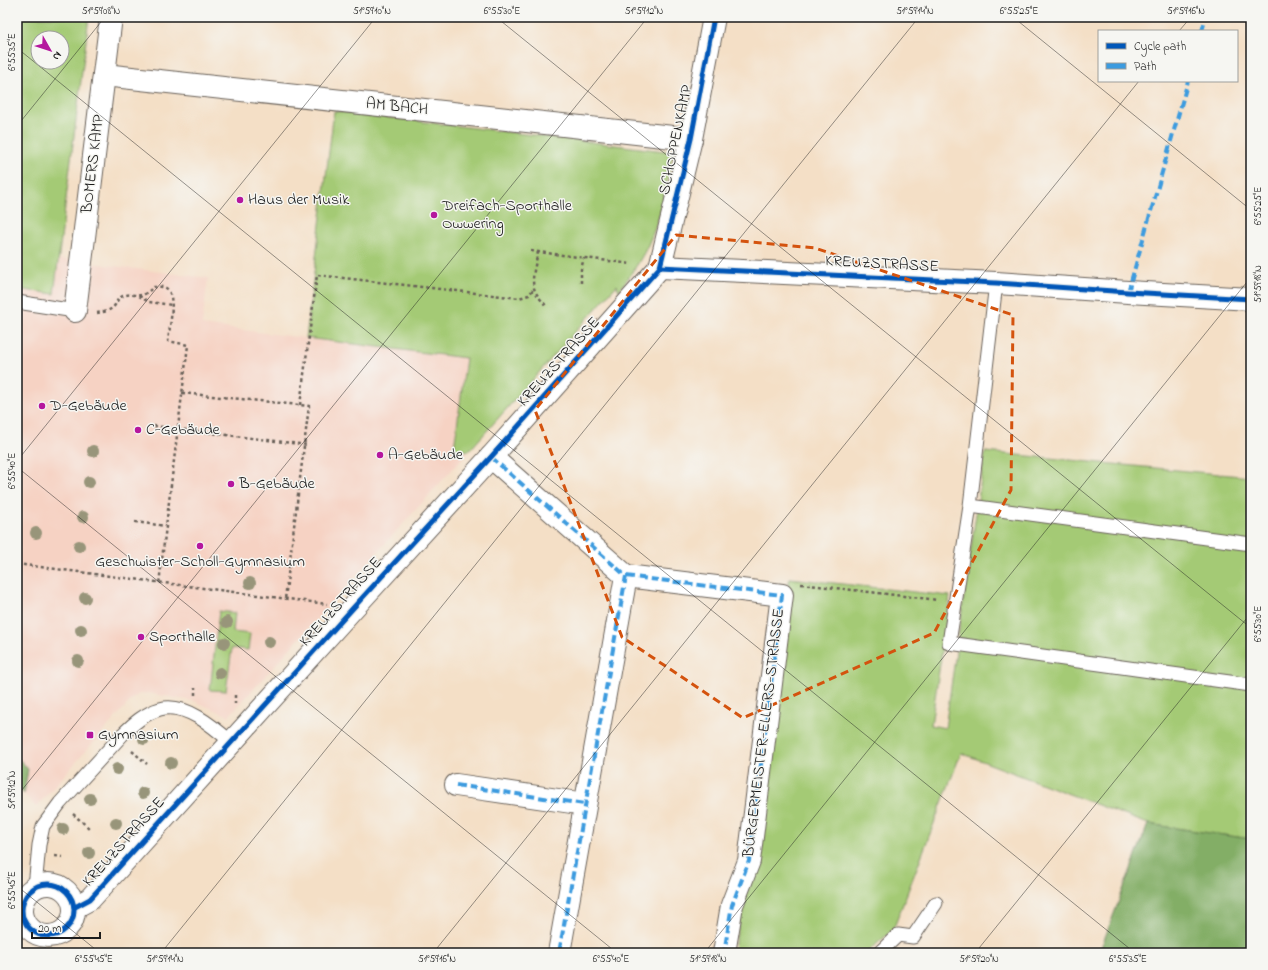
<svg xmlns="http://www.w3.org/2000/svg" width="1268" height="970" viewBox="0 0 1268 970" font-family="'Indie Flower',sans-serif">
<rect width="100%" height="100%" fill="#f6f6f2"/>
<filter id="ink" filterUnits="userSpaceOnUse"><feTurbulence type="fractalNoise" baseFrequency=".025" numOctaves="2"/><feDisplacementMap in="SourceGraphic" scale="8" xChannelSelector="R" yChannelSelector="G"/><feConvolveMatrix kernelMatrix="1 2 1 2 8 2 1 2 1" color-interpolation-filters="sRGB"/></filter>
<filter id="wash" filterUnits="userSpaceOnUse"><feTurbulence type="fractalNoise" baseFrequency=".012" numOctaves="4" result="noise"/><feDisplacementMap in="SourceGraphic" scale="16" xChannelSelector="R" yChannelSelector="G"/><feGaussianBlur stdDeviation="0.9" result="paint"/><feColorMatrix in="noise" values="0 0 0 0 0 0 0 0 0 0 0 0 0 0 0 0 0 1.4 0 .05"/><feComposite in="paint" operator="in"/></filter>
<g filter="url(#wash)">
<rect width="100%" height="100%" fill="#f4dfc6"/>
<polygon fill="#f6d2c3" points="59,259 208,278 202,325 466,358 454,449 469,451 229,716 194,701 148,693 139,694 133,698 36,807 24,794 28,769 17,757 17,289 54,294"/>
<g fill="#a4ca74" stroke="#607348" fill-rule="evenodd">
<path d="M 17,17 L 89,17 L 54,294 L 17,289 ZM 38,38 L 62,38 L 62,62 L 38,62 Z"/>
<path d="M 334,111 L 673,152 C 667,181 663,211 651,238 C 643,258 631,274 619,291 L 617,285 L 469,451 L 454,449 L 466,358 L 306,338 Z"/>
<polygon points="985,452 1251,477 1251,839 1148,824 961,753 893,930 866,953 733,953 742,908 759,855 789,578 950,596 931,725 945,728"/>
<polygon points="219,611 235,613 233,632 250,634 248,650 232,648 226,691 210,690"/>
</g>
<g fill="#83ae66" stroke="#506541">
<polygon points="17,757 28,769 24,794 17,786"/>
<polygon points="1148,824 1251,839 1251,953 1099,953"/>
</g>
</g>
<g filter="url(#ink)">
<g fill="none" stroke-linecap="round" stroke-linejoin="round">
<defs>
<g id="lane">
<polyline points="996,283 970,506 949,643 1251,685"/>
<polyline points="17,302 75,311"/>
<polyline points="970,506 1251,544"/>
<path d="M 35,887 L 39,845 L 43,826 L 60,803 L 122,735 C 133,724 145,713 160,709 C 185,702 214,727 231,742"/>
<polyline points="879,953 898,935 913,937 936,903"/>
</g>
<g id="street">
<polyline points="104,75 691,139"/>
<polyline points="660,267 996,283 1128,292 1251,299"/>
<polyline points="75,311 111,17"/>
<polyline points="491,457 626,576 559,953"/>
<polyline points="626,576 782,595 749,861 732,905 724,953"/>
<polyline points="456,785 585,804"/>
<circle cx="48" cy="910" r="26"/>
<polyline points="75,907 90,899 353,608 491,457 660,267 691,139 714,17"/>
</g>
</defs>
<use href="#lane" stroke="#686058" stroke-width="15"/>
<use href="#street" stroke="#686058" stroke-width="24"/>
<g stroke="#686058" stroke-width="2.5" stroke-dasharray="3 3" stroke-linecap="butt">
<polyline points="531,251 632,264"/>
<path d="M 538,252 C 536,263 531,277 534,288 C 536,295 543,302 547,307"/>
<polyline points="581,283 581,269 584,258"/>
<polyline points="139,296 149,302 172,305"/>
<path d="M 97,313 C 103,312 111,311 115,305 C 117,301 118,298 123,296 C 135,291 140,302 153,287 C 157,287 162,286 166,288 C 177,295 169,330 168,341 L 188,345 L 159,584"/>
<polyline points="182,393 309,406 285,599"/>
<polyline points="300,405 317,275 519,298 529,295 534,288"/>
<polyline points="154,426 308,445"/>
<polyline points="135,522 166,526"/>
<polyline points="17,564 327,604"/>
<polyline points="801,584 938,600"/>
<polyline points="195,695 195,688"/>
<polyline points="235,704 235,693"/>
<polyline points="132,751 147,764"/>
<polyline points="73,814 89,828"/>
<polyline points="55,856 63,857"/>
</g>
<use href="#lane" stroke="#fff" stroke-width="13"/>
<use href="#street" stroke="#fff" stroke-width="22"/>
<g stroke="#3c9bdf" stroke-width="4" stroke-dasharray="8 4" stroke-linecap="butt">
<polyline points="1202,31 1206,17"/>
<polyline points="1128,292 1188,81"/>
<polyline points="491,457 626,576 559,953"/>
<polyline points="626,576 782,595 749,861 732,905 724,953"/>
<polyline points="456,785 585,804"/>
</g>
<defs>
<g id="cycleway">
<polyline points="660,267 996,283 1128,292 1251,299"/>
<circle cx="48" cy="910" r="26"/>
<polyline points="75,907 90,899 353,608 491,457 660,267 691,139 714,17"/>
</g>
</defs>
<use href="#cycleway" stroke="#f6f6f2" stroke-width="8"/>
<use href="#cycleway" stroke="#0057b8" stroke-width="5"/>
</g>
<g fill="#98957a">
<circle cx="93" cy="451" r="6"/>
<circle cx="89" cy="482" r="6"/>
<circle cx="83" cy="517" r="6"/>
<circle cx="36" cy="533" r="6"/>
<circle cx="79" cy="546" r="6"/>
<circle cx="250" cy="583" r="6"/>
<circle cx="85" cy="598" r="6"/>
<circle cx="227" cy="622" r="6"/>
<circle cx="81" cy="630" r="6"/>
<circle cx="269" cy="642" r="6"/>
<circle cx="224" cy="643" r="6"/>
<circle cx="78" cy="661" r="6"/>
<circle cx="220" cy="673" r="6"/>
<circle cx="144" cy="739" r="6"/>
<circle cx="171" cy="763" r="6"/>
<circle cx="117" cy="769" r="6"/>
<circle cx="143" cy="793" r="6"/>
<circle cx="90" cy="799" r="6"/>
<circle cx="116" cy="823" r="6"/>
<circle cx="63" cy="829" r="6"/>
<circle cx="89" cy="853" r="6"/>
</g>
</g>
<path fill="none" stroke="#d4530e" stroke-width="3" stroke-dasharray="8 5" stroke-linejoin="round" d="M 676,235 L 815,248 L 1013,315 L 1011,490 L 934,633 L 743,718 L 622,637 L 535,410 Z"/>
<path fill="none" stroke="#1c1c1c" stroke-width="1" stroke-opacity="0.45" d="M 496,17 L 1251,628M 1013,17 L 1251,210M 1179,31 L 1191,17M 17,48 L 1135,953M 17,126 L 105,17M 17,461 L 376,17M 17,467 L 617,953M 17,796 L 648,17M 17,886 L 100,953M 161,953 L 919,17M 433,953 L 1139,81M 704,953 L 1251,277M 975,953 L 1251,613M 1247,953 L 1251,948"/>
<g fill="#b5179e" stroke="#f6f6f2" stroke-width="1.5">
<circle cx="240" cy="200" r="4"/>
<circle cx="434" cy="215" r="4"/>
<circle cx="42" cy="406" r="4"/>
<circle cx="138" cy="430" r="4"/>
<circle cx="380" cy="455" r="4"/>
<circle cx="231" cy="484" r="4"/>
<circle cx="200" cy="546" r="4"/>
<circle cx="141" cy="637" r="4"/>
<rect x="86" y="731" width="8" height="8" rx="2"/>
</g>
<g text-anchor="middle" dominant-baseline="central" stroke-width="3" stroke-linejoin="round" paint-order="stroke">
<g font-size="16" fill="#1c1c1c" stroke="#f6f6f2">
<text transform="translate(397 107) rotate(6)">AM BACH</text>
<text transform="translate(676 140) rotate(-78)">SCHOPPENKAMP</text>
<text transform="translate(93 164) rotate(-83)">BOMERS KAMP</text>
<text transform="translate(882 264) rotate(3)">KREUZSTRASSE</text>
<text transform="translate(559 362) rotate(-48)">KREUZSTRASSE</text>
<text transform="translate(341 602) rotate(-48)">KREUZSTRASSE</text>
<text transform="translate(764 733) rotate(-83)">BÜRGERMEISTER-ELLERS-STRASSE</text>
<text transform="translate(124 842) rotate(-48)">KREUZSTRASSE</text>
</g>
<g font-size="16" fill="#1c1c1c" stroke="#f6f6f2" text-anchor="start">
<text x="248" y="200">Haus der Musik</text>
<text x="442" y="206">Dreifach-Sporthalle<tspan x="442" dy="18">Owwering</tspan></text>
<text x="50" y="406">D-Gebäude</text>
<text x="146" y="430">C-Gebäude</text>
<text x="388" y="455">A-Gebäude</text>
<text x="239" y="484">B-Gebäude</text>
<text x="200" y="562" text-anchor="middle">Geschwister-Scholl-Gymnasium</text>
<text x="149" y="637">Sporthalle</text>
<text x="98" y="735">Gymnasium</text>
</g>
</g>
<rect width="1268" height="970" fill="none" stroke="#f6f6f2" stroke-width="44"/>
<rect x="1098" y="30" width="140" height="52" fill="#f6f6f2" stroke="#9f9f9c"/>
<rect x="1106" y="43" width="20" height="6" fill="#0057b8" stroke="#9f9f9c"/>
<text x="1134" y="50" font-size="12" fill="#1c1c1c">Cycle path</text>
<rect x="1106" y="63" width="20" height="6" fill="#3c9bdf" stroke="#9f9f9c"/>
<text x="1134" y="70" font-size="12" fill="#1c1c1c">Path</text>
<g transform="translate(50 50) rotate(129)"><circle r="19" fill="#f6f6f2" stroke="#9f9f9c"/>
<path d="M0-3L7 15L0 10L-7 15Z" fill="#b5179e"/>
<text y="-6" font-size="11" font-weight="bold" text-anchor="middle" fill="#1c1c1c">N</text>
</g>
<path d="M32 932v6h68v-6" fill="none" stroke="#1c1c1c" stroke-width="2"/>
<text x="38" y="932" font-size="12" fill="#1c1c1c" stroke="#f6f6f2" stroke-width="3" paint-order="stroke">20 m</text>
<rect x="22" y="22" width="1224" height="926" fill="none" stroke="#1c1c1c" stroke-width="1.5"/>
<g font-size="10" text-anchor="middle" fill="#1c1c1c">
<text x="101" y="14">51°59'08"N</text>
<text x="372" y="14">51°59'10"N</text>
<text x="502" y="14">6°55'30"E</text>
<text x="644" y="14">51°59'12"N</text>
<text x="915" y="14">51°59'14"N</text>
<text x="1019" y="14">6°55'25"E</text>
<text x="1186" y="14">51°59'16"N</text>
<text transform="translate(11 52) rotate(-90)" y="4">6°55'35"E</text>
<text transform="translate(1257 206) rotate(-90)" y="4">6°55'25"E</text>
<text transform="translate(1257 284) rotate(-90)" y="4">51°59'18"N</text>
<text transform="translate(11 471) rotate(-90)" y="4">6°55'40"E</text>
<text transform="translate(1257 624) rotate(-90)" y="4">6°55'30"E</text>
<text transform="translate(11 790) rotate(-90)" y="4">51°59'12"N</text>
<text transform="translate(11 890) rotate(-90)" y="4">6°55'45"E</text>
<text x="94" y="962">6°55'45"E</text>
<text x="165" y="962">51°59'14"N</text>
<text x="437" y="962">51°59'16"N</text>
<text x="611" y="962">6°55'40"E</text>
<text x="708" y="962">51°59'18"N</text>
<text x="979" y="962">51°59'20"N</text>
<text x="1128" y="962">6°55'35"E</text>
</g>
</svg>
